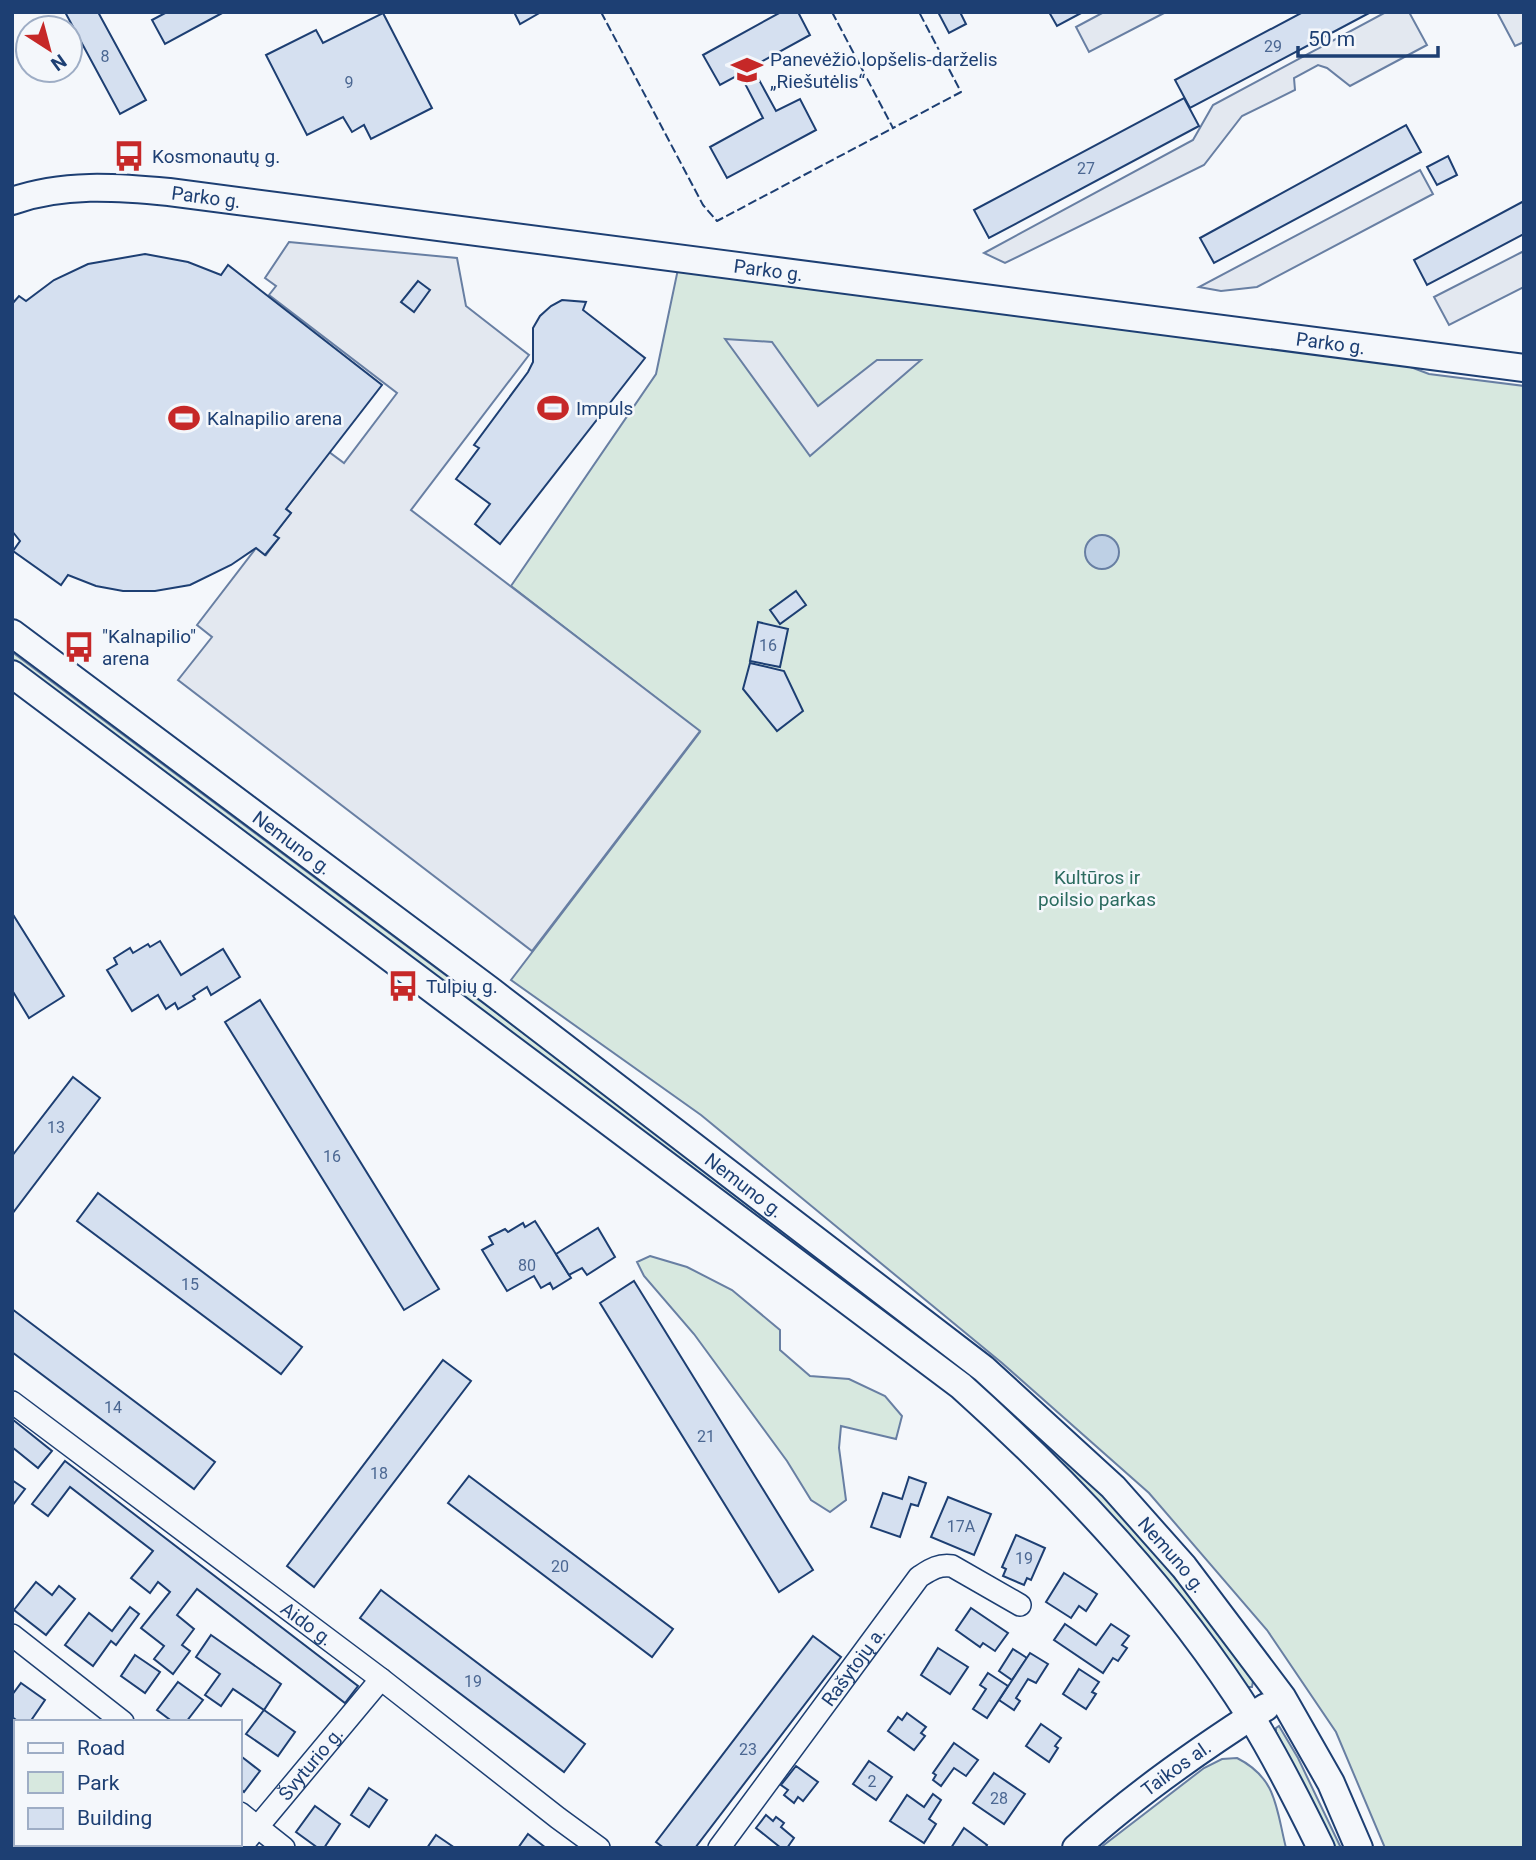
<svg xmlns="http://www.w3.org/2000/svg" width="1536" height="1860" viewBox="0 0 1536 1860" font-family="Roboto,sans-serif">
<rect width="100%" height="100%" fill="#f4f7fb"/>
<g fill="#d7e8df" stroke="#687fa3" stroke-width="2">
<polygon points="678,269 1400,363 1429,374 1524,386 1524,1848 1385,1848 1336,1732 1267,1630 1149,1493 1002,1363 701,1115 511,980 700,732 511,586 656,374"/>
<polygon points="12,652 784,1227 971,1371 1081,1473 1126,1519 1190,1596 1253,1681 1252,1687 1248,1687 1246,1685 1149,1557 1084,1487 12,662"/>
<polygon points="650,1256 687,1267 732,1290 780,1330 780,1350 810,1376 849,1379 885,1396 902,1416 896,1439 841,1426 839,1448 846,1500 830,1512 811,1500 787,1461 694,1334 644,1276 637,1262"/>
<polygon points="1279,1726 1298,1758 1341,1848 1335,1848 1276,1732 1276,1728"/>
<path d="M 1237,1758 C 1277,1778 1276,1808 1286,1848 L 1100,1848 L 1204,1768 L 1222,1759 Z"/>
</g>
<g fill="#e3e8f0" stroke="#687fa3" stroke-width="2">
<polygon points="1104,12 1166,12 1089,52 1076,27"/>
<polygon points="1386,12 1409,12 1427,45 1350,86 1327,68 1318,65 1294,78 1295,90 1242,116 1204,165 1005,263 984,253 1193,140 1213,105"/>
<polygon points="1497,12 1524,12 1524,42 1515,46"/>
<polygon points="1420,170 1433,194 1257,287 1221,291 1199,287"/>
<polygon points="289,242 457,258 466,306 529,355 411,510 700,731 532,951 178,680 212,637 197,625 256,548 266,555 278,538 274,535 291,513 286,509 329,452 344,463 397,393 269,295 276,286 265,278"/>
<polygon points="1524,251 1524,287 1449,325 1434,297"/>
<polygon points="725,339 772,342 818,406 877,360 921,360 810,456"/>
</g>
<circle fill="#bed0e5" stroke="#687fa3" stroke-width="2" cx="1102" cy="552" r="17"/>
<g fill="#d5e0f0" stroke="#1d3f73" stroke-width="2">
<polygon points="65,12 98,12 146,100 120,114"/>
<polygon points="167,12 224,12 165,44 152,20"/>
<polygon points="514,12 541,12 520,24"/>
<polygon points="781,12 798,12 810,35 752,67 776,111 800,99 816,130 727,178 710,147 763,118 740,74 720,85 703,55"/>
<polygon points="938,12 960,12 966,24 949,33"/>
<polygon points="1049,12 1083,12 1057,26"/>
<polygon points="1303,12 1371,12 1190,108 1175,80"/>
<polygon points="383,13 432,108 371,139 364,125 352,132 343,117 307,135 266,55 316,30 323,43"/>
<polygon points="1184,98 1199,126 989,238 974,210"/>
<polygon points="1406,125 1421,152 1214,263 1200,238"/>
<polygon points="1448,156 1457,175 1437,185 1427,167"/>
<polygon points="1524,201 1524,234 1427,285 1414,260"/>
<polygon points="145,254 188,262 221,275 228,265 382,385 286,509 291,513 274,535 279,538 265,555 256,548 231,565 190,585 155,591 123,591 96,586 68,575 61,585 13,551 20,541 12,531 12,304 19,296 26,301 54,280 88,264"/>
<polygon points="418,281 430,290 414,312 401,302"/>
<polygon points="562,300 586,302 583,310 645,358 500,544 475,524 490,504 456,479 479,448 474,445 528,372 533,362 533,328 540,316 551,306"/>
<polygon points="796,591 806,605 780,624 770,610"/>
<polygon points="758,622 788,629 780,667 750,661"/>
<polygon points="750,663 784,671 803,711 777,731 743,689"/>
<polygon points="12,913 64,996 29,1018 12,990"/>
<polygon points="160,941 181,975 223,949 240,977 211,995 207,987 193,996 195,999 178,1009 175,1003 166,1009 158,995 132,1011 107,970 117,964 114,958 130,948 133,953 148,944 150,947"/>
<polygon points="260,1000 439,1289 404,1310 225,1022"/>
<polygon points="73,1077 100,1098 12,1214 12,1156"/>
<polygon points="98,1193 302,1347 281,1374 77,1221"/>
<polygon points="535,1221 571,1278 553,1289 550,1283 541,1288 534,1276 507,1291 482,1250 493,1244 489,1237 505,1229 508,1232 523,1223 525,1227"/>
<polygon points="598,1228 615,1257 587,1275 582,1268 569,1275 556,1254"/>
<polygon points="634,1281 813,1570 779,1592 600,1303"/>
<polygon points="12,1309 215,1462 194,1489 12,1352"/>
<polygon points="443,1360 471,1381 314,1587 287,1566"/>
<polygon points="12,1419 52,1451 38,1468 12,1447"/>
<polygon points="65,1461 358,1686 345,1703 197,1589 177,1615 194,1629 182,1645 190,1651 173,1674 154,1659 164,1646 141,1628 170,1592 158,1582 150,1593 131,1578 153,1551 70,1487 48,1516 32,1504"/>
<polygon points="469,1476 673,1629 652,1657 448,1503"/>
<polygon points="909,1477 926,1483 918,1506 911,1504 900,1537 871,1527 883,1493 902,1499"/>
<polygon points="12,1480 25,1489 12,1506"/>
<polygon points="948,1497 991,1514 974,1555 931,1537"/>
<polygon points="1016,1535 1045,1548 1031,1580 1027,1578 1024,1585 1003,1576 1006,1569 1002,1567"/>
<polygon points="1064,1573 1097,1594 1086,1611 1079,1606 1071,1618 1046,1602"/>
<polygon points="36,1582 52,1595 59,1586 75,1599 46,1635 14,1610"/>
<polygon points="381,1590 585,1744 564,1772 360,1618"/>
<polygon points="130,1607 139,1614 116,1645 111,1641 93,1666 65,1645 89,1613 112,1631"/>
<polygon points="971,1608 1008,1633 995,1651 983,1643 980,1647 956,1630"/>
<polygon points="1065,1624 1096,1645 1111,1624 1129,1636 1122,1645 1127,1648 1118,1661 1113,1658 1103,1673 1054,1640"/>
<polygon points="211,1635 281,1684 264,1710 233,1689 221,1706 205,1695 220,1674 196,1657"/>
<polygon points="813,1636 841,1657 695,1848 664,1848 656,1842"/>
<polygon points="938,1648 968,1667 950,1694 921,1675"/>
<polygon points="1013,1649 1027,1658 1012,1680 999,1671"/>
<polygon points="1030,1653 1048,1664 1036,1683 1028,1679 1016,1698 1020,1701 1014,1710 999,1700"/>
<polygon points="135,1655 160,1672 145,1693 121,1676"/>
<polygon points="1079,1669 1099,1682 1092,1692 1096,1694 1086,1709 1063,1694"/>
<polygon points="988,1673 1008,1686 987,1718 973,1709 986,1689 980,1685"/>
<polygon points="178,1682 203,1700 186,1722 173,1722 157,1710"/>
<polygon points="21,1683 45,1700 30,1722 19,1722 12,1717 12,1695"/>
<polygon points="264,1710 295,1732 278,1756 246,1734"/>
<polygon points="907,1713 926,1727 921,1733 925,1736 914,1750 888,1731 898,1717 902,1720"/>
<polygon points="1041,1724 1061,1738 1055,1746 1058,1748 1049,1762 1026,1746"/>
<polygon points="954,1743 978,1760 966,1776 954,1768 941,1786 933,1780 936,1775 933,1773"/>
<polygon points="242,1757 260,1771 244,1792 240,1788 240,1761"/>
<polygon points="869,1761 892,1777 876,1800 853,1784"/>
<polygon points="796,1766 818,1782 803,1801 798,1797 794,1803 784,1795 788,1790 781,1785"/>
<polygon points="994,1773 1025,1794 1004,1824 973,1803"/>
<polygon points="369,1788 387,1800 369,1827 351,1815"/>
<polygon points="933,1794 941,1800 929,1819 936,1824 924,1843 890,1821 907,1795 924,1807"/>
<polygon points="315,1806 340,1824 324,1848 318,1848 296,1832"/>
<polygon points="766,1815 773,1821 776,1817 784,1823 781,1827 794,1838 787,1848 781,1848 756,1828"/>
<polygon points="964,1828 987,1845 985,1848 951,1848"/>
<polygon points="528,1834 546,1848 518,1848"/>
<polygon points="436,1835 455,1848 427,1848"/>
</g>
<g fill="none" stroke-linecap="round" stroke-linejoin="round">
<defs>
<g id="minor">
<path id="s1" d="M 12,1402 L 381,1679 L 558,1818 L 599,1848"/>
<polyline points="12,1635 123,1722"/>
<polyline points="240,1813 284,1848"/>
<path id="s2" d="M 240,1848 L 381,1679"/>
<path id="s3" d="M 719,1848 L 919,1577 C 930,1570 938,1564 952,1566 L 1020,1605"/>
</g>
<g id="major">
<path id="s4" d="M 12,201 C 63,183 116,187 169,192 L 1524,368"/>
<path id="s5" d="M 12,633 L 491,991 L 984,1369 L 1113,1487 L 1184,1567 L 1282,1697 L 1331,1783 L 1359,1848"/>
<path d="M 12,674 L 961,1386 C 1071,1485 1172,1592 1251,1717 C 1277,1759 1299,1803 1321,1848"/>
<path id="s6" d="M 1076,1848 C 1134,1795 1200,1749 1266,1707"/>
</g>
</defs>
<use href="#minor" stroke="#1d3f73" stroke-width="24"/>
<use href="#major" stroke="#1d3f73" stroke-width="30"/>
<use href="#minor" stroke="#f4f7fb" stroke-width="21"/>
<use href="#major" stroke="#f4f7fb" stroke-width="26"/>
<g stroke="#1d3f73" stroke-width="2" stroke-dasharray="9 3.5" stroke-linecap="butt">
<polyline points="601,12 703,205 717,221 893,128"/>
<polyline points="832,12 893,128 961,92 919,12"/>
</g>
</g>
<defs>
<symbol id="school-bare" viewBox="-9 -9 18 18"><path d="M0-5L7-2L0 1L-7-2ZM-4 1L0 2.5L4 1V4Q0 6-4 4Z" fill="#c62828" stroke="#f4f7fb" stroke-width="2.5" paint-order="stroke"/></symbol>
<symbol id="bus-bare" viewBox="-9 -9 18 18"><path d="M-5-6H5V4H4V6H2V4H-2V6H-4V4H-5ZM-3.5-4V0h7V-4ZM-3.5 1.2v1.5H-2V1.2ZM2 1.2v1.5H3.5V1.2Z" fill="#c62828" stroke="#f4f7fb" stroke-width="2.5" paint-order="stroke"/></symbol>
<symbol id="stadium-bare" viewBox="-9 -9 18 18"><path d="M0-5a6.5 5 0 1 0 0 10a6.5 5 0 1 0 0-10ZM-3.5-1.8h7v3.6h-7Z" fill="#c62828" stroke="#f4f7fb" stroke-width="2.5" paint-order="stroke"/></symbol>
</defs>
<g fill-rule="evenodd">
<use href="#school-bare" x="725" y="48" width="44" height="44"/>
<use href="#bus-bare" x="107" y="134" width="44" height="44"/>
<use href="#stadium-bare" x="531" y="386" width="44" height="44"/>
<use href="#stadium-bare" x="162" y="396" width="44" height="44"/>
<use href="#bus-bare" x="57" y="625" width="44" height="44"/>
<use href="#bus-bare" x="381" y="964" width="44" height="44"/>
</g>
<g text-anchor="middle" dominant-baseline="central" stroke-width="5" stroke-linejoin="round" paint-order="stroke">
<g font-size="16" fill="#4b6792">
<text x="1273" y="46">29</text>
<text x="105" y="56">8</text>
<text x="349" y="82">9</text>
<text x="1086" y="168">27</text>
<text x="768" y="645">16</text>
<text x="56" y="1127">13</text>
<text x="332" y="1156">16</text>
<text x="527" y="1265">80</text>
<text x="190" y="1284">15</text>
<text x="113" y="1407">14</text>
<text x="706" y="1436">21</text>
<text x="379" y="1473">18</text>
<text x="961" y="1526">17A</text>
<text x="1024" y="1558">19</text>
<text x="560" y="1566">20</text>
<text x="473" y="1681">19</text>
<text x="748" y="1749">23</text>
<text x="872" y="1781">2</text>
<text x="999" y="1798">28</text>
</g>
<g font-size="19" fill="#1d3f73" stroke="#f4f7fb" text-anchor="start">
<text x="770" y="59">Panevėžio lopšelis-darželis<tspan x="770" dy="22">„Riešutėlis“</tspan></text>
<text x="152" y="156">Kosmonautų g.</text>
<text x="576" y="408">Impuls</text>
<text x="207" y="418">Kalnapilio arena</text>
<text x="102" y="636">"Kalnapilio"<tspan x="102" dy="22">arena</tspan></text>
<text x="426" y="986">Tulpių g.</text>
</g>
<g font-size="19" fill="#1d3f73" stroke="#f4f7fb">
<text stroke="none"><textPath href="#s4" startOffset="196">Parko g.</textPath></text>
<text stroke="none"><textPath href="#s4" startOffset="763">Parko g.</textPath></text>
<text stroke="none"><textPath href="#s4" startOffset="1330">Parko g.</textPath></text>
<text stroke="none"><textPath href="#s5" startOffset="350">Nemuno g.</textPath></text>
<text stroke="none"><textPath href="#s5" startOffset="917">Nemuno g.</textPath></text>
<text stroke="none"><textPath href="#s5" startOffset="1484">Nemuno g.</textPath></text>
<text stroke="none"><textPath href="#s1" startOffset="369">Aido g.</textPath></text>
<text stroke="none"><textPath href="#s3" startOffset="226">Rašytojų a.</textPath></text>
<text stroke="none"><textPath href="#s2" startOffset="110">Švyturio g.</textPath></text>
<text stroke="none"><textPath href="#s6" startOffset="128">Taikos al.</textPath></text>
</g>
<g font-size="19" fill="#2c6c60" stroke="#f4f7fb">
<text x="1097" y="877">Kultūros ir<tspan x="1097" dy="22">poilsio parkas</tspan></text>
</g>
</g>
<rect width="1536" height="1860" fill="none" stroke="#1d3f73" stroke-width="28"/>
<rect x="14" y="1720" width="228" height="126" fill="#f4f7fb" stroke="#9eadc5" stroke-width="2"/>
<rect x="28" y="1743" width="35" height="10" fill="#f4f7fb" stroke="#9eadc5" stroke-width="2"/>
<text x="77" y="1755" font-size="21" fill="#1d3f73">Road</text>
<rect x="28" y="1772" width="35" height="21" fill="#d7e8df" stroke="#9eadc5" stroke-width="2"/>
<text x="77" y="1790" font-size="21" fill="#1d3f73">Park</text>
<rect x="28" y="1808" width="35" height="21" fill="#d5e0f0" stroke="#9eadc5" stroke-width="2"/>
<text x="77" y="1825" font-size="21" fill="#1d3f73">Building</text>
<g transform="translate(49 49) rotate(144)"><circle r="33" fill="#f4f7fb" stroke="#9eadc5" stroke-width="2"/>
<path d="M0-5L12 26L0 18L-12 26Z" fill="#c62828"/>
<text y="-10" font-size="19" font-weight="bold" text-anchor="middle" fill="#1d3f73">N</text>
</g>
<path d="M1298 46v10h140v-10" fill="none" stroke="#1d3f73" stroke-width="3.5"/>
<text x="1308" y="46" font-size="21" fill="#1d3f73" stroke="#f4f7fb" stroke-width="5" paint-order="stroke">50 m</text>
</svg>
